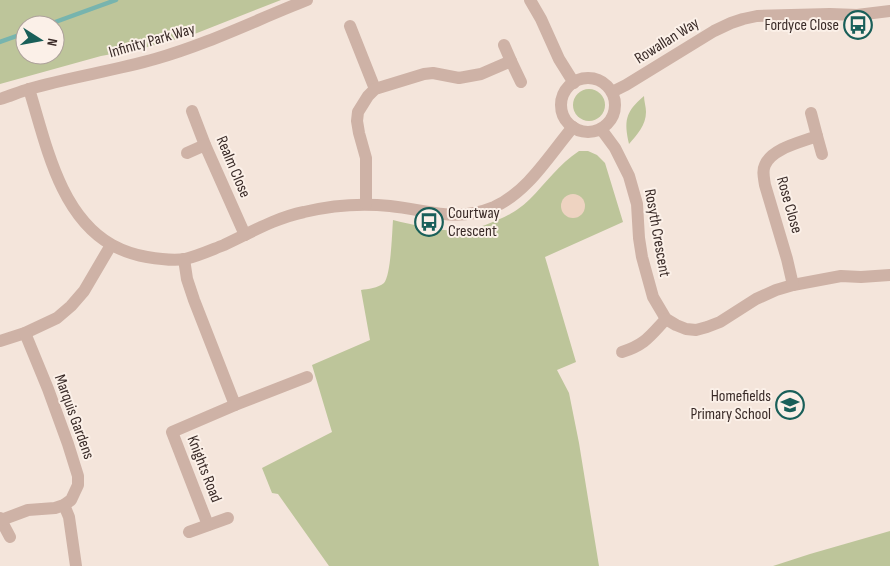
<svg xmlns="http://www.w3.org/2000/svg" width="890" height="566" viewBox="0 0 890 566" font-family="'Sofia Sans Condensed',sans-serif">
<rect width="100%" height="100%" fill="#f4e5db"/>
<g fill="#bdc59a" fill-rule="evenodd">
<path d="M 0,0 L 281,0 L 192,35 L 140,49 L 101,56 L 0,84 ZM 25,25 L 55,25 L 55,55 L 25,55 Z"/>
<circle cx="589" cy="105" r="16"/>
<path d="M 644,96 C 644,101 646,107 646,112 C 646,125 637,135 629,144 C 624,121 625,112 644,96 Z"/>
<path d="M 579,151 L 588,151 L 597,155 L 605,163 L 623,222 L 545,257 L 576,362 L 557,370 L 569,393 L 579,443 L 599,566 L 329,566 L 278,494 L 272,493 L 262,468 L 332,432 L 312,365 L 370,340 L 361,290 C 368,289 378,288 384,283 C 391,275 392,233 393,220 C 413,225 440,231 461,231 C 476,230 506,218 518,209 C 522,206 526,203 530,199 C 546,183 559,164 579,151 Z"/>
<polygon points="890,531 890,566 773,566 810,554"/>
</g>
<circle fill="#eed3c1" cx="573" cy="206" r="12"/>
<g fill="none" stroke-linecap="round" stroke-linejoin="round">
<g stroke="#77b4ae" stroke-width="4.5">
<polyline points="47,25 116,0"/>
<polyline points="0,42 25,33"/>
</g>
<g stroke="#ceb2a6" stroke-width="12">
<polyline points="530,0 541,19 559,59 574,83"/>
<polyline points="350,26 375,89"/>
<polyline points="504,45 511,61"/>
<circle cx="588" cy="105" r="27"/>
<path d="M 29,89 C 46,143 59,215 112,245 C 123,251 135,255 147,257 C 159,259 173,261 185,259 C 198,256 211,250 224,245 C 250,233 275,218 304,212 C 333,205 361,203 390,206 C 429,210 455,223 494,207 C 528,192 550,154 573,127"/>
<polyline points="612,92 626,85 714,31 731,23 743,19 757,16 830,14 857,15 890,11"/>
<path d="M 0,99 C 10,96 19,92 29,89 C 70,77 113,71 155,59 C 208,44 256,20 307,0"/>
<polyline points="192,111 205,145 245,235"/>
<polyline points="601,129 615,148 629,176 637,204 639,238 642,257 653,297 666,319 676,325 686,329 696,330 707,327 720,322 756,299 776,290 793,285 841,276 861,277 890,275"/>
<polyline points="817,136 822,154"/>
<polyline points="187,153 205,145"/>
<polyline points="366,204 366,158 359,133 357,121 358,112 368,96 375,89 424,74 433,73 459,78 481,74 511,61 521,82"/>
<polyline points="184,259 187,279 194,300 235,405 307,377"/>
<path d="M 793,285 L 787,259 L 765,185 C 764,178 762,171 765,165 C 772,148 802,142 817,136 L 811,113"/>
<polyline points="0,341 25,333 57,318 71,306 84,291 111,245"/>
<path d="M 622,352 C 645,345 650,336 666,319"/>
<polyline points="64,505 69,517 76,566"/>
<polyline points="0,518 10,537"/>
<polyline points="1,520 28,510 55,508 64,505 71,500 78,485 78,476 68,444 48,389 25,333"/>
<polyline points="208,525 172,432 235,405"/>
<polyline points="189,532 228,518"/>
</g>
</g>
<defs>
<symbol id="bus-ring" viewBox="-11 -11 22 22"><circle r="9.5" fill="#fbf0e8" stroke="#195f59" stroke-width="1.5"/><path d="M-5-6H5V4H4V6H2V4H-2V6H-4V4H-5ZM-3.5-4V0h7V-4ZM-3.5 1.2v1.5H-2V1.2ZM2 1.2v1.5H3.5V1.2Z" fill="#195f59"/></symbol>
<symbol id="school-ring" viewBox="-11 -11 22 22"><circle r="9.5" fill="#fbf0e8" stroke="#195f59" stroke-width="1.5"/><path d="M0-5L7-2L0 1L-7-2ZM-4 1L0 2.5L4 1V4Q0 6-4 4Z" fill="#195f59"/></symbol>
</defs>
<g fill-rule="evenodd">
<use href="#bus-ring" x="842" y="9" width="32" height="32"/>
<use href="#bus-ring" x="413" y="206" width="32" height="32"/>
<use href="#school-ring" x="774" y="389" width="32" height="32"/>
</g>
<g text-anchor="middle" dominant-baseline="central" stroke-width="4" stroke-linejoin="round" paint-order="stroke">
<g font-size="16" fill="#392a27" stroke="#fbf0e8" text-anchor="end">
<text x="839" y="25">Fordyce Close</text>
<text x="448" y="213" text-anchor="start">Courtway<tspan x="448" dy="18">Crescent</tspan></text>
<text x="771" y="396">Homefields<tspan x="771" dy="18">Primary School</tspan></text>
</g>
<g font-size="16" fill="#392a27" stroke="#fbf0e8">
<text transform="translate(152 41) rotate(-16)">Infinity Park Way</text>
<text transform="translate(667 41) rotate(-32)">Rowallan Way</text>
<text transform="translate(233 167) rotate(67)">Realm Close</text>
<text transform="translate(789 205) rotate(74)">Rose Close</text>
<text transform="translate(657 233) rotate(80)">Rosyth Crescent</text>
<text transform="translate(74 417) rotate(70)">Marquis Gardens</text>
<text transform="translate(204 469) rotate(69)">Knights Road</text>
</g>
</g>
<g transform="translate(40 40) rotate(101)"><circle r="24" fill="#fbf0e8" stroke="#ada19b"/>
<path d="M0-4L9 19L0 12L-9 19Z" fill="#195f59"/>
<text y="-8" font-size="14" font-weight="bold" text-anchor="middle" fill="#392a27">N</text>
</g>
</svg>
